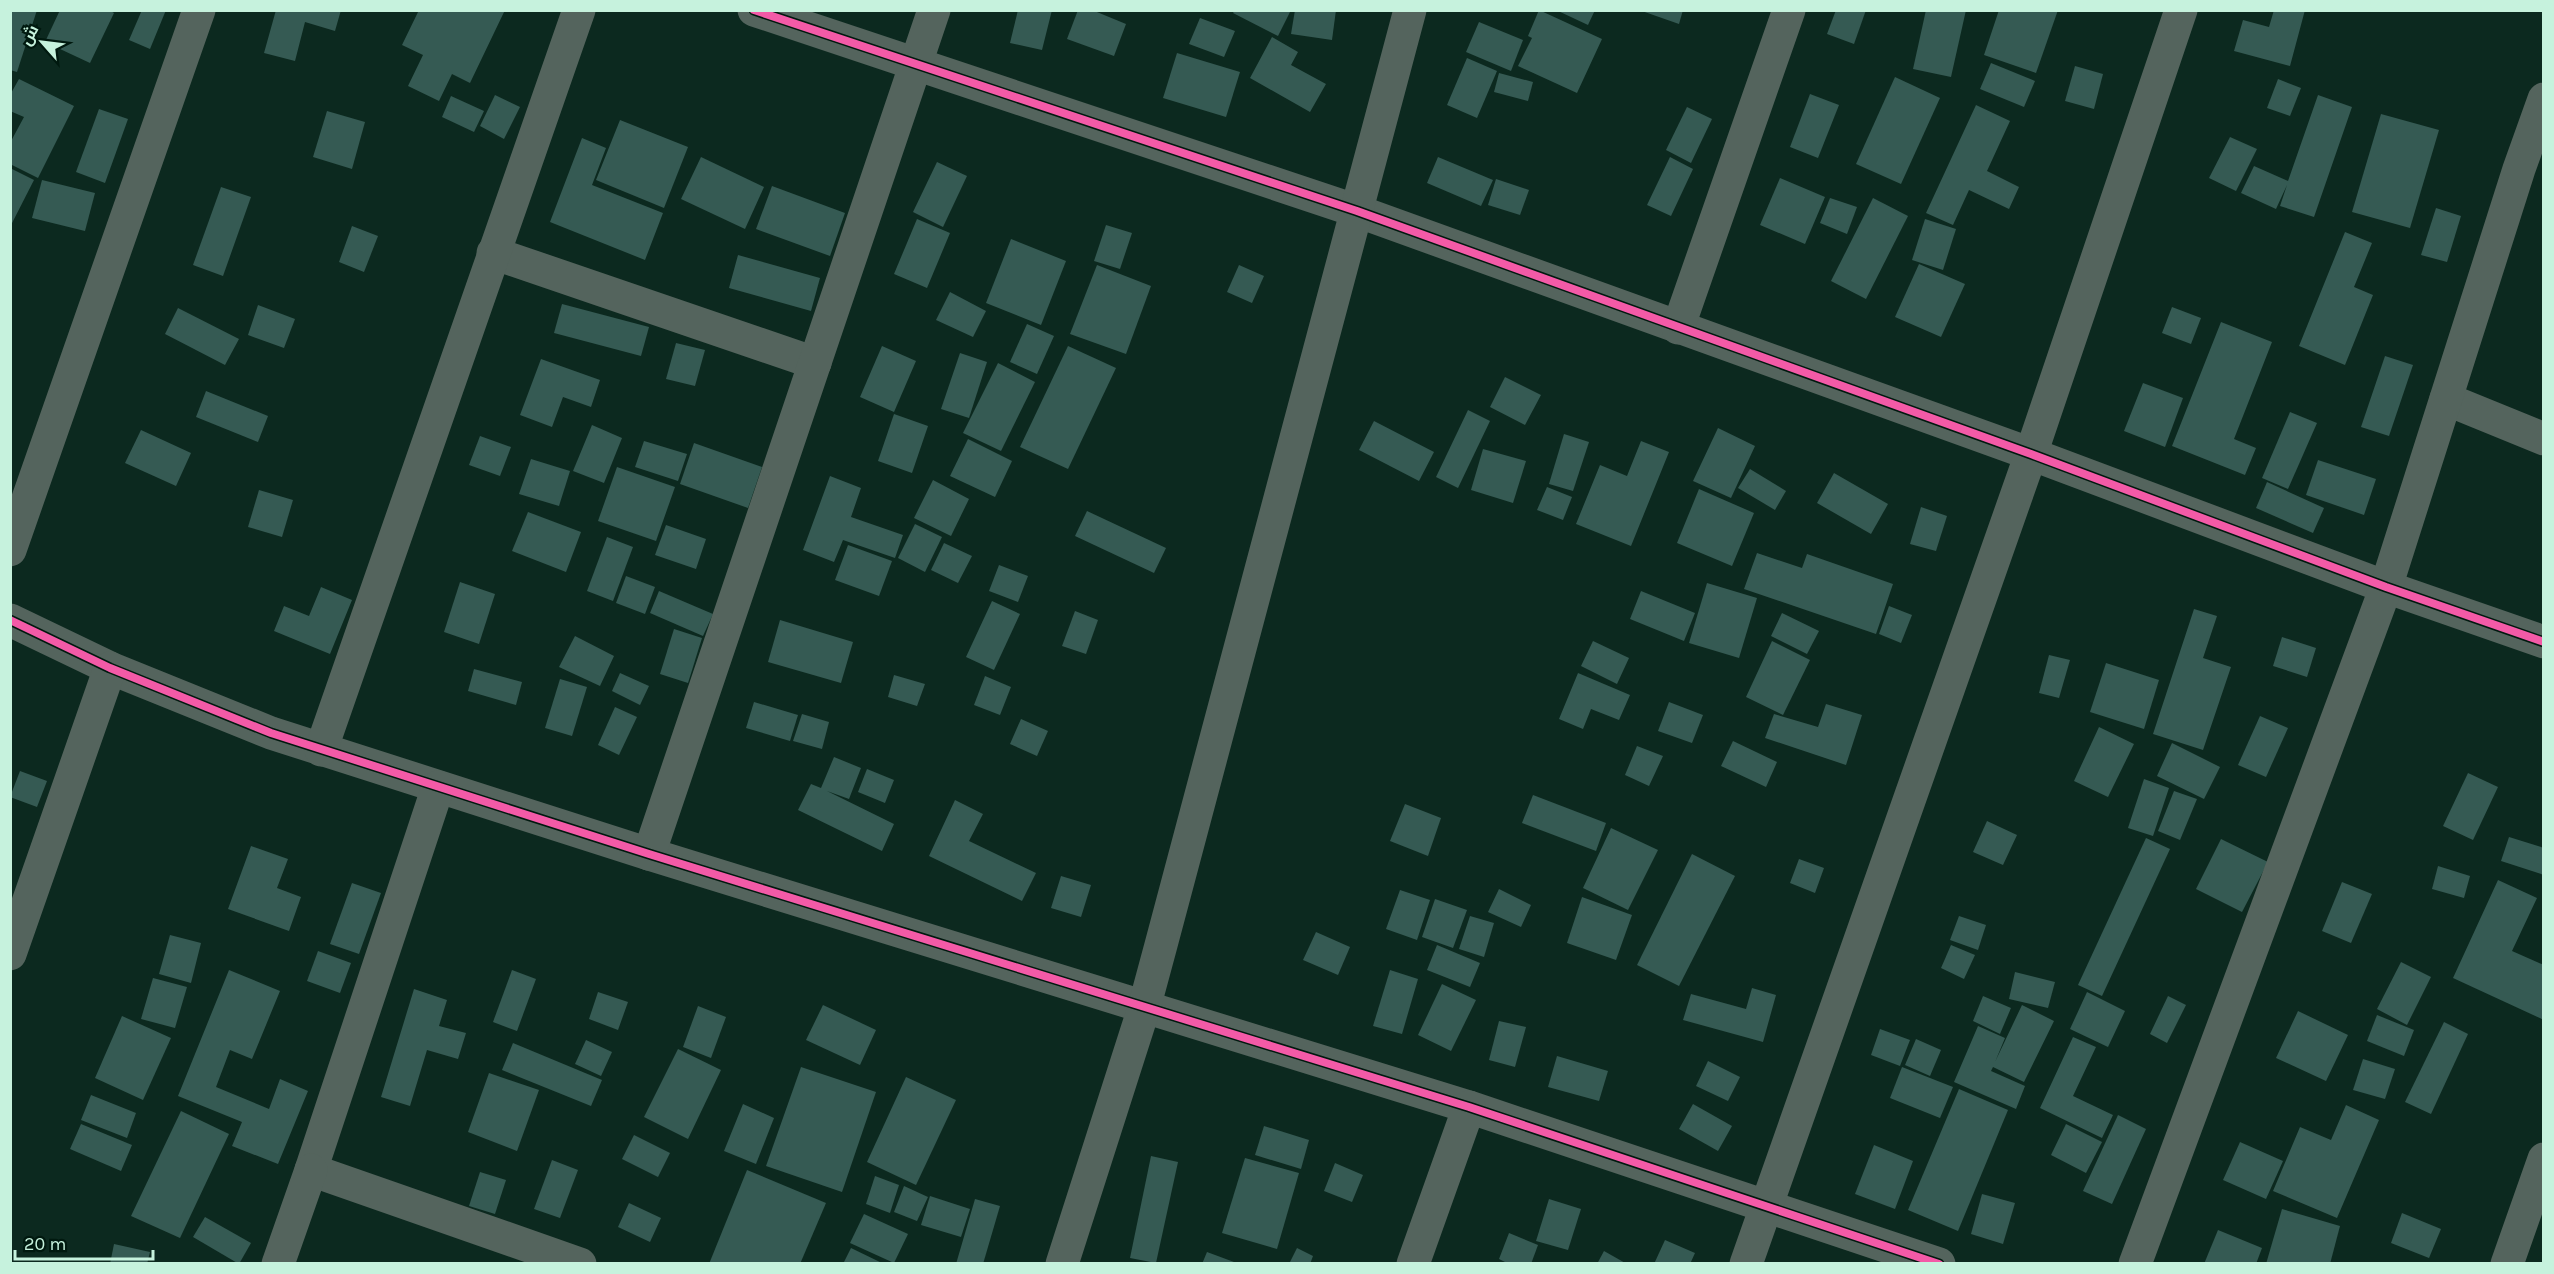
<svg xmlns="http://www.w3.org/2000/svg" width="2554" height="1274" viewBox="0 0 2554 1274" font-family="Karla,Cairo,sans-serif">
<rect width="100%" height="100%" fill="#0c291f"/>
<g fill="#355a53">
<polygon points="10,10 37,10 17,72 10,70"/>
<polygon points="60,10 109,10 114,13 90,63 45,42"/>
<polygon points="142,10 166,10 150,49 129,40"/>
<polygon points="276,10 341,10 335,31 305,22 295,61 264,53"/>
<polygon points="419,10 505,10 470,83 452,74 439,101 408,86 423,55 402,45"/>
<polygon points="1018,10 1052,10 1042,50 1010,43"/>
<polygon points="1078,10 1092,10 1126,24 1114,56 1067,39"/>
<polygon points="1235,10 1291,10 1278,36 1233,13"/>
<polygon points="1295,10 1336,10 1332,40 1291,34"/>
<polygon points="1539,10 1602,39 1577,93 1518,66 1532,38 1528,36"/>
<polygon points="1556,10 1595,10 1588,25"/>
<polygon points="1639,10 1683,10 1679,24"/>
<polygon points="1836,10 1866,10 1854,44 1827,34"/>
<polygon points="1926,10 1966,10 1951,77 1913,69"/>
<polygon points="1999,10 2058,10 2036,73 1984,55"/>
<polygon points="2274,10 2305,10 2290,66 2234,51 2243,20 2269,27"/>
<polygon points="1200,18 1235,31 1224,57 1189,44"/>
<polygon points="1479,22 1523,40 1511,71 1466,52"/>
<polygon points="1272,37 1298,52 1291,65 1326,84 1310,112 1250,78"/>
<polygon points="1177,53 1240,72 1226,117 1163,98"/>
<polygon points="1467,58 1497,71 1477,118 1447,105"/>
<polygon points="1991,63 2035,81 2024,107 1980,89"/>
<polygon points="2075,66 2103,74 2094,109 2065,101"/>
<polygon points="1499,73 1533,82 1528,101 1494,92"/>
<polygon points="1895,77 1940,98 1901,184 1856,164"/>
<polygon points="19,79 74,106 38,178 10,164 10,143 24,117 10,111 10,95"/>
<polygon points="2278,79 2301,88 2290,116 2267,108"/>
<polygon points="1810,94 1839,105 1818,158 1790,147"/>
<polygon points="495,95 520,107 504,139 480,126"/>
<polygon points="2318,95 2352,107 2314,217 2280,206 2287,185 2276,209 2241,193 2254,166 2288,181"/>
<polygon points="451,96 484,111 474,132 442,117"/>
<polygon points="1976,105 2010,121 1987,171 2019,187 2009,209 1969,190 1953,225 1926,213"/>
<polygon points="1687,107 1712,119 1691,163 1666,150"/>
<polygon points="99,109 128,119 105,183 76,172"/>
<polygon points="327,111 365,122 352,169 313,157"/>
<polygon points="2381,114 2439,130 2410,228 2352,212"/>
<polygon points="620,120 688,147 664,208 596,180"/>
<polygon points="2230,137 2257,149 2236,191 2209,178"/>
<polygon points="582,138 606,148 592,185 663,213 645,260 550,222"/>
<polygon points="701,157 764,187 745,229 681,199"/>
<polygon points="1438,157 1493,180 1481,206 1427,183"/>
<polygon points="1670,157 1693,169 1671,216 1647,205"/>
<polygon points="937,162 967,176 943,227 913,212"/>
<polygon points="10,168 34,180 10,227"/>
<polygon points="1780,178 1825,197 1805,244 1760,225"/>
<polygon points="1496,179 1529,190 1520,215 1488,205"/>
<polygon points="42,180 95,193 85,231 32,218"/>
<polygon points="772,186 845,213 830,256 756,229"/>
<polygon points="221,187 251,197 223,276 193,265"/>
<polygon points="1830,198 1857,207 1847,234 1820,223"/>
<polygon points="1873,198 1908,216 1866,299 1831,281"/>
<polygon points="2436,208 2461,216 2447,262 2421,255"/>
<polygon points="917,219 950,233 927,288 894,274"/>
<polygon points="1925,219 1956,229 1943,270 1912,260"/>
<polygon points="1106,225 1132,233 1120,269 1094,261"/>
<polygon points="352,226 378,236 364,272 339,262"/>
<polygon points="2345,232 2372,243 2354,287 2373,295 2345,365 2299,346"/>
<polygon points="1011,239 1066,261 1041,325 986,303"/>
<polygon points="738,255 820,278 811,311 729,288"/>
<polygon points="1919,264 1965,284 1941,337 1895,317"/>
<polygon points="1097,265 1151,286 1126,354 1070,334"/>
<polygon points="1239,265 1264,276 1252,303 1227,292"/>
<polygon points="950,292 986,311 973,337 936,320"/>
<polygon points="562,304 649,327 641,356 554,333"/>
<polygon points="258,305 295,319 284,348 248,335"/>
<polygon points="2172,307 2201,318 2191,344 2162,333"/>
<polygon points="178,308 239,339 225,365 165,334"/>
<polygon points="2221,322 2272,342 2234,439 2256,448 2245,475 2172,446"/>
<polygon points="1027,324 1054,336 1037,374 1010,362"/>
<polygon points="676,343 705,350 695,386 666,379"/>
<polygon points="882,346 916,361 894,412 860,397"/>
<polygon points="1068,346 1116,368 1068,469 1020,447"/>
<polygon points="960,353 987,362 969,418 941,409"/>
<polygon points="2385,356 2413,365 2389,436 2361,427"/>
<polygon points="541,359 600,380 591,407 563,397 552,427 520,415"/>
<polygon points="998,363 1035,382 1001,451 963,433"/>
<polygon points="1505,377 1541,395 1525,425 1490,407"/>
<polygon points="2143,383 2183,398 2165,447 2124,431"/>
<polygon points="206,391 268,416 258,442 196,417"/>
<polygon points="1468,410 1490,421 1458,488 1436,477"/>
<polygon points="2290,412 2317,423 2288,489 2262,478"/>
<polygon points="894,414 928,426 912,473 878,461"/>
<polygon points="1374,421 1434,452 1419,481 1359,450"/>
<polygon points="592,425 622,438 604,483 573,471"/>
<polygon points="1718,428 1755,446 1731,498 1693,481"/>
<polygon points="141,430 191,453 176,486 125,463"/>
<polygon points="1564,434 1589,442 1573,491 1549,484"/>
<polygon points="480,436 511,447 500,476 469,465"/>
<polygon points="968,439 1012,461 995,497 950,476"/>
<polygon points="644,441 687,454 678,481 635,467"/>
<polygon points="1641,441 1669,452 1631,546 1576,524 1600,465 1627,476"/>
<polygon points="694,443 762,467 748,508 680,484"/>
<polygon points="1483,449 1526,461 1513,503 1471,490"/>
<polygon points="531,459 570,471 559,506 519,494"/>
<polygon points="2318,460 2376,479 2364,515 2306,495"/>
<polygon points="617,467 675,487 656,541 598,521"/>
<polygon points="1750,469 1786,491 1775,510 1738,488"/>
<polygon points="1834,473 1888,504 1871,534 1817,503"/>
<polygon points="830,476 861,488 851,517 903,535 895,558 843,540 834,562 803,550"/>
<polygon points="933,480 969,499 951,536 914,518"/>
<polygon points="2267,482 2324,508 2313,533 2256,508"/>
<polygon points="1547,487 1572,497 1563,520 1537,510"/>
<polygon points="1699,489 1754,513 1732,566 1677,543"/>
<polygon points="259,490 293,500 282,537 248,527"/>
<polygon points="1921,507 1947,516 1936,551 1910,544"/>
<polygon points="1087,511 1166,548 1154,573 1075,536"/>
<polygon points="528,512 581,532 566,572 512,551"/>
<polygon points="915,524 942,537 925,572 898,558"/>
<polygon points="666,525 706,539 696,569 655,555"/>
<polygon points="607,537 633,547 613,601 587,591"/>
<polygon points="944,543 972,556 958,583 931,570"/>
<polygon points="848,545 892,561 879,596 835,580"/>
<polygon points="1757,553 1802,568 1807,554 1893,584 1876,634 1744,589"/>
<polygon points="999,565 1028,576 1018,602 989,591"/>
<polygon points="626,576 655,587 645,614 616,603"/>
<polygon points="460,582 495,594 479,644 444,632"/>
<polygon points="1707,583 1757,598 1739,658 1689,643"/>
<polygon points="321,587 352,600 330,654 274,631 284,606 309,616"/>
<polygon points="659,591 713,614 703,636 650,613"/>
<polygon points="1641,591 1695,613 1684,641 1630,619"/>
<polygon points="992,601 1020,614 994,670 966,657"/>
<polygon points="1889,606 1912,615 1901,643 1879,634"/>
<polygon points="2194,609 2217,616 2203,658 2231,667 2203,750 2153,734"/>
<polygon points="1075,611 1098,620 1086,654 1062,646"/>
<polygon points="1782,613 1819,631 1807,654 1771,636"/>
<polygon points="780,620 853,642 841,683 768,662"/>
<polygon points="674,629 702,638 688,683 660,674"/>
<polygon points="575,636 614,656 600,686 559,667"/>
<polygon points="2282,637 2316,648 2307,677 2273,666"/>
<polygon points="1593,641 1629,658 1617,684 1581,666"/>
<polygon points="1772,641 1810,660 1783,715 1746,697"/>
<polygon points="2049,655 2070,660 2059,698 2039,693"/>
<polygon points="2106,663 2159,680 2144,729 2090,712"/>
<polygon points="474,669 522,682 516,705 468,691"/>
<polygon points="620,673 649,686 640,705 612,691"/>
<polygon points="1578,673 1630,695 1619,720 1591,709 1583,729 1559,719"/>
<polygon points="894,675 925,684 917,706 888,697"/>
<polygon points="985,676 1011,687 1000,715 974,705"/>
<polygon points="560,679 587,687 572,736 545,728"/>
<polygon points="754,702 798,715 790,741 746,728"/>
<polygon points="1669,702 1703,715 1692,743 1658,731"/>
<polygon points="1826,704 1862,715 1846,765 1765,738 1774,714 1818,727"/>
<polygon points="615,707 637,717 619,755 598,745"/>
<polygon points="802,714 829,722 822,749 793,741"/>
<polygon points="2260,716 2288,728 2266,777 2238,765"/>
<polygon points="1021,719 1048,731 1037,756 1010,744"/>
<polygon points="2099,727 2134,744 2108,797 2074,781"/>
<polygon points="1733,741 1777,762 1766,787 1721,766"/>
<polygon points="2172,743 2220,767 2204,799 2157,776"/>
<polygon points="1637,746 1663,756 1649,786 1625,775"/>
<polygon points="834,757 861,768 849,799 827,791 894,824 882,851 798,810 811,784 821,788"/>
<polygon points="867,769 894,780 885,803 858,792"/>
<polygon points="20,771 47,781 37,807 10,797"/>
<polygon points="2468,773 2498,787 2473,840 2443,826"/>
<polygon points="2144,779 2169,788 2153,836 2128,828"/>
<polygon points="2174,791 2197,799 2180,840 2158,831"/>
<polygon points="1533,795 1606,823 1596,851 1522,823"/>
<polygon points="955,800 983,814 969,841 1036,873 1022,901 929,856"/>
<polygon points="1405,804 1441,818 1428,856 1390,841"/>
<polygon points="1987,821 2017,835 2003,865 1973,852"/>
<polygon points="1611,828 1658,850 1628,910 1583,888"/>
<polygon points="2509,837 2544,848 2544,875 2501,861"/>
<polygon points="2146,838 2170,849 2102,996 2078,985"/>
<polygon points="2221,839 2268,862 2242,912 2196,889"/>
<polygon points="251,846 288,859 277,888 301,897 289,931 228,909"/>
<polygon points="1692,854 1735,876 1679,986 1637,965"/>
<polygon points="1799,859 1824,868 1815,893 1790,883"/>
<polygon points="2438,866 2470,876 2464,898 2432,889"/>
<polygon points="1061,876 1091,885 1081,917 1051,908"/>
<polygon points="2498,880 2537,898 2512,951 2544,965 2544,1020 2453,978"/>
<polygon points="2342,882 2372,894 2351,943 2322,931"/>
<polygon points="352,883 381,893 359,954 330,944"/>
<polygon points="1499,889 1531,905 1521,927 1488,912"/>
<polygon points="1400,890 1430,900 1417,940 1386,929"/>
<polygon points="1582,897 1632,915 1616,960 1567,943"/>
<polygon points="1435,899 1467,910 1453,948 1422,937"/>
<polygon points="1470,916 1494,923 1484,957 1459,949"/>
<polygon points="1959,916 1986,925 1978,950 1950,940"/>
<polygon points="1316,932 1350,947 1338,975 1303,960"/>
<polygon points="170,935 201,943 191,983 159,974"/>
<polygon points="1437,945 1480,963 1470,987 1427,970"/>
<polygon points="1951,945 1975,955 1964,979 1941,968"/>
<polygon points="318,951 351,963 340,993 307,981"/>
<polygon points="2401,962 2431,977 2407,1025 2377,1009"/>
<polygon points="229,970 280,991 252,1059 230,1050 216,1087 269,1109 280,1079 308,1091 278,1164 232,1146 242,1122 178,1096"/>
<polygon points="512,970 536,979 517,1031 493,1022"/>
<polygon points="1390,970 1418,979 1402,1034 1373,1026"/>
<polygon points="2015,972 2055,982 2048,1008 2009,999"/>
<polygon points="153,978 187,987 175,1028 141,1019"/>
<polygon points="1442,984 1476,1000 1451,1051 1418,1035"/>
<polygon points="1752,988 1776,995 1763,1042 1683,1020 1691,994 1746,1009"/>
<polygon points="414,989 447,1000 439,1026 466,1033 458,1059 427,1050 410,1106 381,1097"/>
<polygon points="598,992 628,1002 618,1030 589,1019"/>
<polygon points="2087,992 2125,1011 2108,1047 2070,1029"/>
<polygon points="1983,996 2011,1008 2000,1034 1973,1021"/>
<polygon points="2168,996 2186,1005 2167,1043 2150,1034"/>
<polygon points="823,1005 876,1030 860,1065 806,1040"/>
<polygon points="2022,1005 2054,1021 2024,1082 1993,1067 1991,1071 2025,1086 2016,1109 1954,1082 1978,1026 2005,1038 1995,1062"/>
<polygon points="698,1006 726,1017 711,1058 683,1047"/>
<polygon points="2298,1011 2348,1035 2326,1081 2276,1058"/>
<polygon points="2377,1015 2414,1030 2404,1056 2367,1041"/>
<polygon points="122,1016 171,1038 143,1100 95,1078"/>
<polygon points="1499,1021 1526,1027 1515,1067 1489,1060"/>
<polygon points="2444,1022 2468,1034 2431,1114 2405,1102"/>
<polygon points="1880,1029 1910,1040 1900,1066 1871,1055"/>
<polygon points="2073,1037 2096,1047 2073,1096 2113,1115 2102,1138 2040,1108"/>
<polygon points="1916,1039 1941,1050 1930,1076 1905,1065"/>
<polygon points="586,1040 612,1052 601,1076 575,1064"/>
<polygon points="513,1043 602,1080 591,1106 502,1070"/>
<polygon points="678,1049 721,1070 688,1139 644,1117"/>
<polygon points="1557,1056 1608,1071 1599,1101 1548,1087"/>
<polygon points="2363,1059 2395,1069 2385,1099 2353,1090"/>
<polygon points="1708,1061 1740,1077 1728,1101 1696,1086"/>
<polygon points="801,1067 876,1092 842,1192 766,1166"/>
<polygon points="1902,1067 1953,1087 1940,1118 1890,1098"/>
<polygon points="489,1073 539,1090 517,1151 468,1132"/>
<polygon points="906,1077 956,1100 916,1185 867,1162"/>
<polygon points="1959,1089 2008,1110 1958,1231 1908,1210"/>
<polygon points="91,1095 136,1113 127,1138 81,1120"/>
<polygon points="743,1104 774,1118 756,1164 724,1151"/>
<polygon points="1693,1104 1732,1126 1718,1151 1679,1129"/>
<polygon points="2346,1105 2379,1120 2337,1218 2273,1191 2300,1127 2331,1140"/>
<polygon points="181,1111 229,1134 180,1238 131,1216"/>
<polygon points="2118,1115 2146,1129 2112,1204 2083,1191"/>
<polygon points="81,1124 132,1145 121,1171 70,1149"/>
<polygon points="2066,1124 2102,1142 2086,1173 2051,1155"/>
<polygon points="1264,1126 1309,1140 1301,1169 1255,1155"/>
<polygon points="634,1135 670,1153 658,1177 622,1159"/>
<polygon points="2240,1142 2283,1161 2266,1199 2223,1180"/>
<polygon points="1874,1145 1913,1161 1895,1209 1855,1194"/>
<polygon points="1151,1156 1178,1162 1156,1263 1130,1258"/>
<polygon points="1245,1158 1299,1173 1277,1249 1222,1233"/>
<polygon points="552,1160 578,1170 560,1218 534,1209"/>
<polygon points="1335,1163 1363,1175 1352,1202 1324,1191"/>
<polygon points="747,1170 826,1203 800,1264 709,1264"/>
<polygon points="480,1172 506,1180 495,1214 469,1206"/>
<polygon points="875,1176 899,1185 890,1213 866,1204"/>
<polygon points="904,1186 928,1197 917,1221 894,1212"/>
<polygon points="1982,1194 2015,1203 2003,1244 1971,1234"/>
<polygon points="930,1196 970,1209 961,1237 921,1225"/>
<polygon points="975,1199 1000,1206 983,1264 956,1264"/>
<polygon points="1549,1199 1581,1209 1568,1250 1536,1241"/>
<polygon points="629,1203 661,1218 650,1242 618,1227"/>
<polygon points="2282,1209 2340,1226 2330,1264 2266,1264"/>
<polygon points="2402,1213 2441,1229 2429,1258 2391,1243"/>
<polygon points="864,1214 908,1234 894,1263 850,1243"/>
<polygon points="205,1217 251,1243 239,1264 193,1237"/>
<polygon points="2218,1230 2262,1248 2256,1264 2204,1264"/>
<polygon points="1509,1233 1538,1245 1531,1264 1509,1264 1499,1259"/>
<polygon points="1665,1240 1695,1253 1690,1264 1654,1264"/>
<polygon points="114,1244 150,1252 147,1264 110,1264"/>
<polygon points="851,1248 884,1264 843,1264"/>
<polygon points="1297,1248 1313,1256 1310,1264 1289,1264"/>
<polygon points="1604,1251 1627,1264 1597,1264"/>
<polygon points="1207,1252 1234,1262 1234,1264 1202,1264"/>
</g>
<g fill="none" stroke-linecap="round" stroke-linejoin="round">
<g stroke="#54645d" stroke-width="33">
<polyline points="754,10 1357,211 2031,454 2386,587 2544,642"/>
<polyline points="493,253 815,363"/>
<polyline points="1678,328 1789,10"/>
<polyline points="2446,399 2544,439"/>
<polyline points="10,550 199,10"/>
<polyline points="10,620 110,668 271,733 649,854 1469,1107 1939,1264"/>
<polyline points="321,750 579,10"/>
<polyline points="438,787 311,1170 580,1264"/>
<polyline points="649,854 934,10"/>
<polyline points="10,954 110,668"/>
<polyline points="278,1264 311,1170"/>
<polyline points="1413,1264 1469,1107"/>
<polyline points="1746,1264 2031,454 2181,10"/>
<polyline points="2135,1264 2386,587 2519,169 2544,99"/>
<polyline points="2507,1264 2544,1159"/>
</g>
<polyline stroke="#54645d" stroke-width="33" points="1062,1264 1144,1008 1161,945 1410,10"/>
<defs>
<g id="cycleway">
<polyline points="754,10 1357,211 2031,454 2386,587 2544,642"/>
<polyline points="10,620 110,668 271,733 649,854 1469,1107 1939,1264"/>
</g>
</defs>
<use href="#cycleway" stroke="#00190f" stroke-width="11"/>
<use href="#cycleway" stroke="#f35aa7" stroke-width="8"/>
</g>
<rect width="2554" height="1274" fill="none" stroke="#c6f2dd" stroke-width="24"/>
<g transform="translate(42 42) rotate(298)" stroke="#00190f" stroke-width="4.5" paint-order="stroke">
<path d="M0-4.5L10 22L0 15L-10 22Z" fill="#c6f2dd"/>
<text y="-9" font-size="16" font-weight="bold" text-anchor="middle" fill="#c6f2dd">ش</text>
</g>
<path d="M15 1250v9h138v-9" fill="none" stroke="#c6f2dd" stroke-width="3"/>
<text x="24" y="1250" font-size="18" fill="#c6f2dd" stroke="#00190f" stroke-width="4.5" paint-order="stroke">20 m</text>
</svg>
